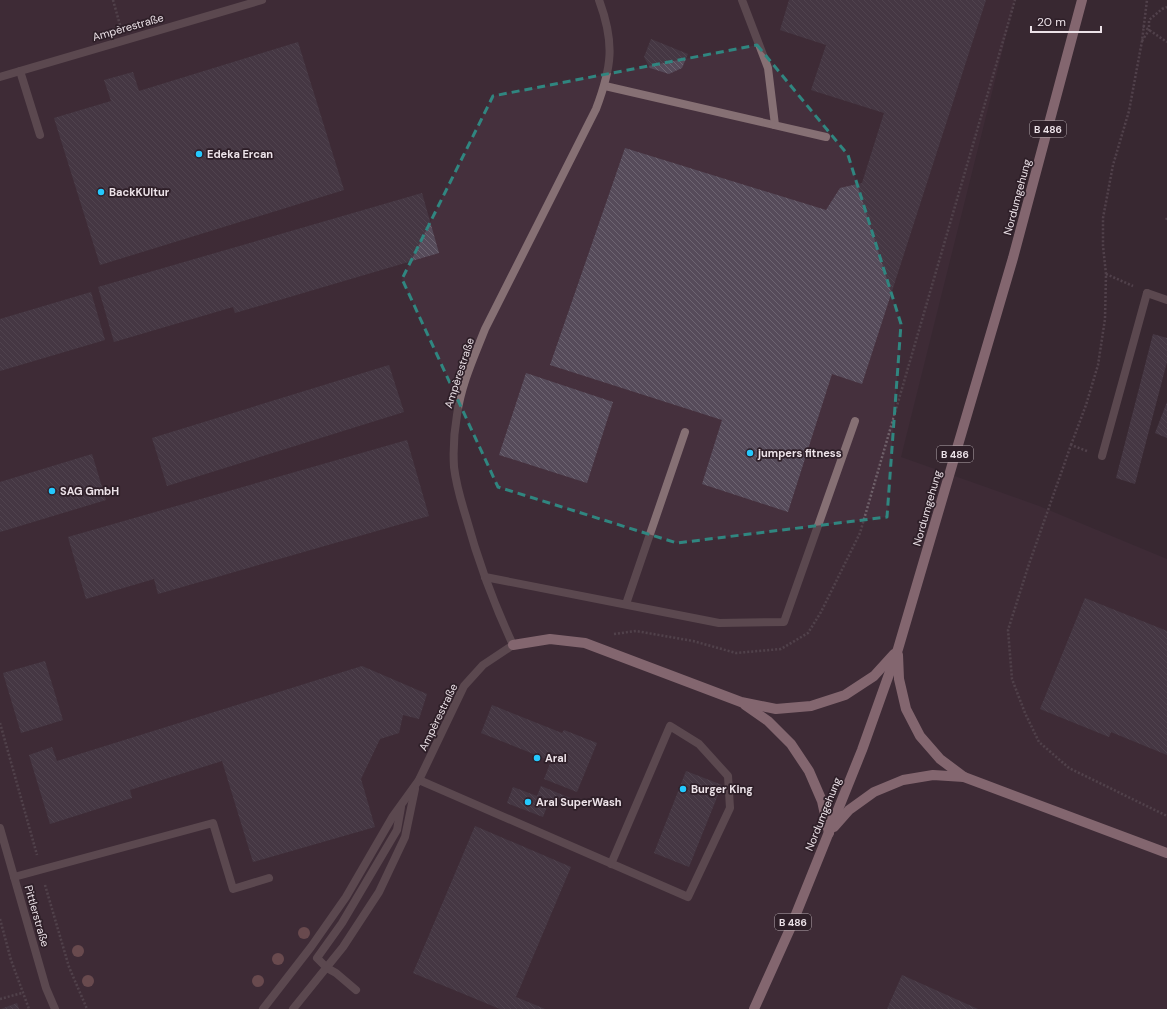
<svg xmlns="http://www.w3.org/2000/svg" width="1167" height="1009" viewBox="0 0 1167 1009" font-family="'DM Sans',sans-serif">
<defs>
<pattern id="building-back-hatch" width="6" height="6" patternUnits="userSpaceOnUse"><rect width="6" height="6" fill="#564b5a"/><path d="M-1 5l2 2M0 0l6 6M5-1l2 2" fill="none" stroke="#6e6572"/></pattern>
</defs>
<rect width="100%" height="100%" fill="#382832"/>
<polygon fill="#45303d" points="0,0 1015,0 901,457 1039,506 1167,559 1167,1009 0,1009"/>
<g fill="url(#building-back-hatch)">
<polygon points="789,0 986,0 862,384 832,374 788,512 702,484 722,420 550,365 625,148 826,210 840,188 862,183 884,113 811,90 826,45 780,30"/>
<polygon points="651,39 688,54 682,68 669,74 650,68 644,57"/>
<polygon points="298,42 344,190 100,265 54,118 111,101 104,80 133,72 139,91"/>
<polygon points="422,193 439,253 235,313 233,307 114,342 98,287"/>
<polygon points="91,292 105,340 0,371 0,319"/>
<polygon points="1153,334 1167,338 1167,362 1135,484 1116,478"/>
<polygon points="389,365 404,412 167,486 152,438"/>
<polygon points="526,373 613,402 587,483 499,455"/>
<polygon points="1167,402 1167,438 1155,433"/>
<polygon points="407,440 429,516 158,594 154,579 86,599 68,537"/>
<polygon points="92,454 106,500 0,532 0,482"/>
<polygon points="1085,598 1167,631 1167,755 1111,732 1109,737 1040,709"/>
<polygon points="45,661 63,720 21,733 3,673"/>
<polygon points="362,666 427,694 419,719 403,715 399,733 380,739 361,779 375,827 253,862 222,761 130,790 132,798 50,824 29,755 52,747 57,761"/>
<polygon points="492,705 562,733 564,730 597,743 577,792 544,779 551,761 481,733"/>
<polygon points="686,771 722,785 689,867 654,853"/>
<polygon points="541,786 570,798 566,808 549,801 543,817 507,803 513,787 537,796"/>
<polygon points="475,826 571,867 516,997 545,1009 500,1009 413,973"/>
<polygon points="902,975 978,1009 887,1009"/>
<polygon points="17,1003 19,1009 1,1009"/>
</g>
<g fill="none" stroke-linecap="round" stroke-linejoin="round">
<g stroke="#6f616a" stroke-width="2.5" stroke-dasharray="2 2" stroke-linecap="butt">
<polyline points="113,0 120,25"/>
<polyline points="1143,26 1167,42"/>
<polyline points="1142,41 1149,30 1149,20 1162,9 1167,7"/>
<polyline points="1167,218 1166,220 1167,220"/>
<polyline points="1106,274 1133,286"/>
<polyline points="1071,445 1086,405 1098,365 1105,319 1106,274 1103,246 1103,218 1113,165 1129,111 1142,41 1147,0"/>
<polyline points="1087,451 1071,445 1029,564 1008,630 1012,679 1025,713 1039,742 1069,768 1167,816"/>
<polyline points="614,634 636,631 693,641 736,653 781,649 808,633 821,612 860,533 1015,0"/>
<polyline points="0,723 37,855"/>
<polyline points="45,885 69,967 87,1009"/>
<polyline points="0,919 11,960 29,1009"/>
<polyline points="0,999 22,993"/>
</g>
<g stroke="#867074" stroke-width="8">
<polyline points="742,0 768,68 775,125"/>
<polyline points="20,71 40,135"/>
<polyline points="605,86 826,137"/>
<polyline points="1102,456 1147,293"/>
<polyline points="485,577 719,623 784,622 855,421"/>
<polyline points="626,604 685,432"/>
<polyline points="419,780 688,897 730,808 728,776 699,744 670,726 611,864"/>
<polyline points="14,877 213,823 233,889 269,878"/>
<polyline points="327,968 336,973 356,990"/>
</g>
<g stroke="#867074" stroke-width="8">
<polyline points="0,77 262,0"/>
<polyline points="1147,293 1167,300"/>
<polyline points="0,828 46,988 55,1009"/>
<polyline points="327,968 317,958 342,923 397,830 401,807"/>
<path d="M 263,1009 L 311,947 L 346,897 L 393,816 L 419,780 L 464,686 L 483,665 L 513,645 C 494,604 478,561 466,517 C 461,501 456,484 454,467 C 453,450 454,432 457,415 C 461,385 474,357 485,329 L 596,109 C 612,67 615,43 599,0"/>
<polyline points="293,1009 343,947 379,892 405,837 415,789"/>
</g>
<g stroke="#deb2bb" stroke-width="10">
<polyline points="513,645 550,639 585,643 741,702 776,709 811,706 845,695 874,676 894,654"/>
<polyline points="898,655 899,679 906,709 920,736 940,759 964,777"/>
<polyline points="745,705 768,721 791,744 809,771 822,801 829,833"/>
<polyline points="834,827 849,810 874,792 903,780 933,775 964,777 1167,853"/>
<polyline points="754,1009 790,929 862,750 898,649 1013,258 1082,0"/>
</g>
</g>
<g fill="#a47372">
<circle cx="304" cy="933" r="6"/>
<circle cx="78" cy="951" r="6"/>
<circle cx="278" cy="959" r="6"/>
<circle cx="88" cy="981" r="6"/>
<circle cx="258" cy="981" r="6"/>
</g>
<path d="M0 0H1167V1009H0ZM 757,45 L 848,155 L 901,324 L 887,517 L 677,543 L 498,487 L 402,279 L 493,96 Z" fill="#382832" fill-opacity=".55" fill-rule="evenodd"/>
<path fill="none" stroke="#308680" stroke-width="3" stroke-dasharray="8 5" stroke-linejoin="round" d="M 757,45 L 848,155 L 901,324 L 887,517 L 677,543 L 498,487 L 402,279 L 493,96 Z"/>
<g fill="#24c9fe" stroke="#2e1f28" stroke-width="1.5">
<circle cx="199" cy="154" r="4"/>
<circle cx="101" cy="192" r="4"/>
<circle cx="750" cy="453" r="4"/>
<circle cx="52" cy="491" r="4"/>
<circle cx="537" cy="758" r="4"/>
<circle cx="683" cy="789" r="4"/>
<circle cx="528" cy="802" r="4"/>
</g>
<g text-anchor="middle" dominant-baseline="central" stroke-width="3.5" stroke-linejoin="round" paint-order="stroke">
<g fill="#2e1f28" stroke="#b3a8ae" stroke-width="1">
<rect x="1030" y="121" width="36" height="16" rx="3"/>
<rect x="937" y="446" width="36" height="16" rx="3"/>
<rect x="775" y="914" width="36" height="16" rx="3"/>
</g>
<g font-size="10" font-weight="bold" fill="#ece2e8">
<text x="1048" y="129">B 486</text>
<text x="955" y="454">B 486</text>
<text x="793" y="922">B 486</text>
</g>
<g font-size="11" fill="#ece2e8" stroke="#2e1f28">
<text transform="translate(128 27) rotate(-16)">Ampèrestraße</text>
<text transform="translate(1017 197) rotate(-75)">Nordumgehung</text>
<text transform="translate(459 373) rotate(-72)">Ampèrestraße</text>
<text transform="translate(927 508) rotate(-74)">Nordumgehung</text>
<text transform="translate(438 717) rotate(-64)">Ampèrestraße</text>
<text transform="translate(823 814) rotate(-68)">Nordumgehung</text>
<text transform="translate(37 916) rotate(74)">Pittlerstraße</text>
</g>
<g font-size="11" font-weight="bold" fill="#ece2e8" stroke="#2e1f28" text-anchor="start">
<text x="207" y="154">Edeka Ercan</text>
<text x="109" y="192">BackKUltur</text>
<text x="758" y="453">jumpers fitness</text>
<text x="60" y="491">SAG GmbH</text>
<text x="545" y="758">Aral</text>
<text x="691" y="789">Burger King</text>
<text x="536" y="802">Aral SuperWash</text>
</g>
</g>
<path d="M1031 26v6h70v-6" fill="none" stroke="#ece2e8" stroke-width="2"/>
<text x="1037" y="26" font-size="12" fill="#ece2e8" stroke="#2e1f28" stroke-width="3" paint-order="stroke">20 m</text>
</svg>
